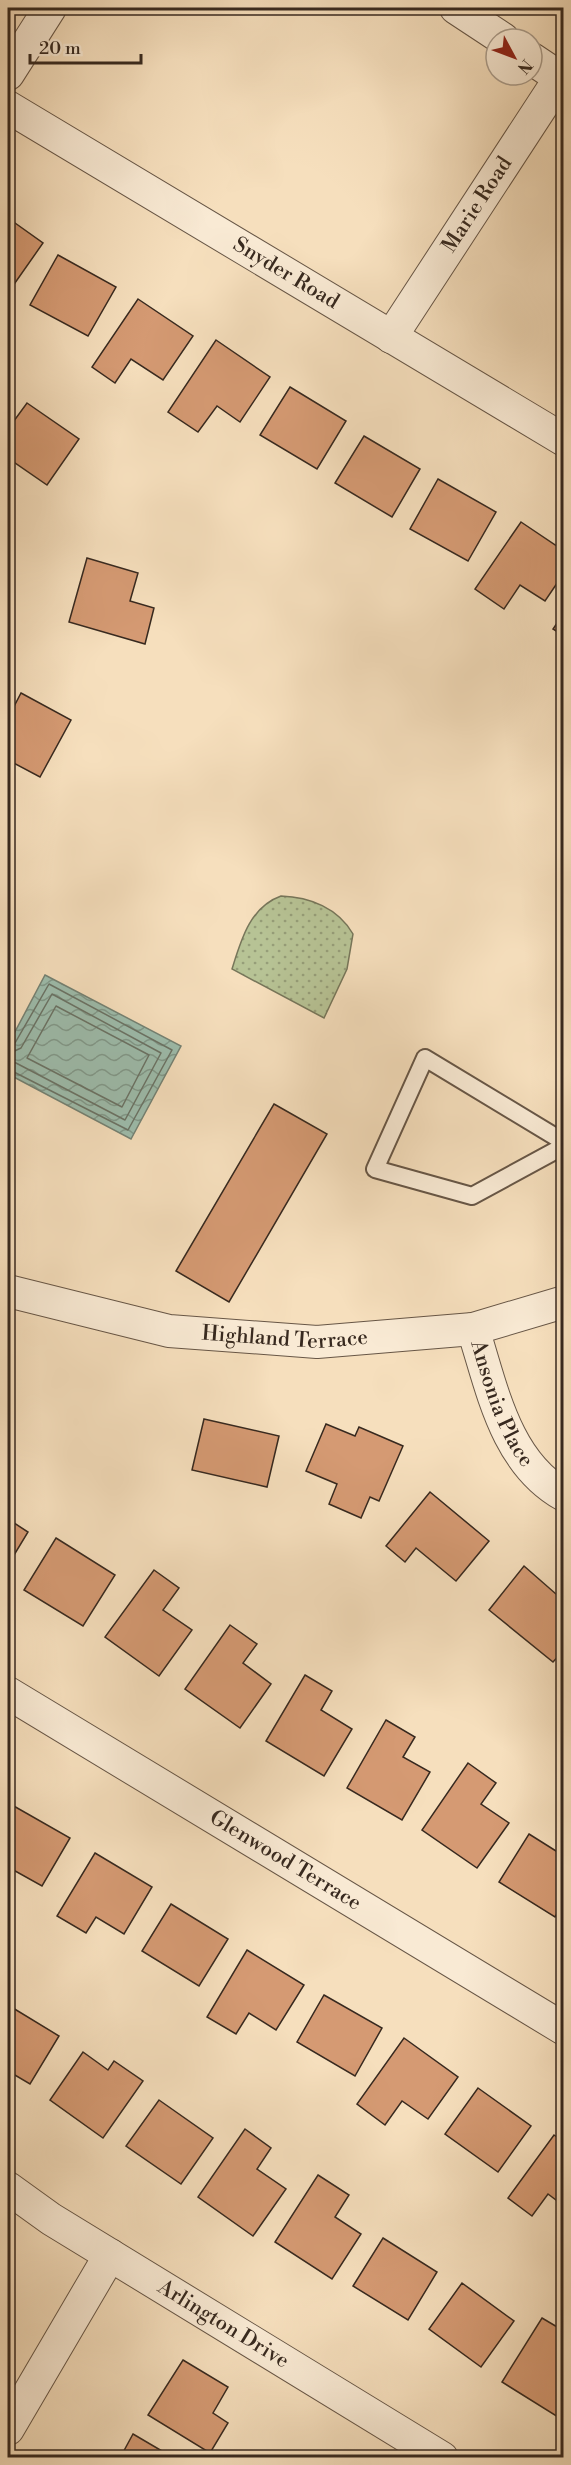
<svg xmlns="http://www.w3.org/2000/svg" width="571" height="2465" viewBox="0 0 571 2465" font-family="'Libre Bodoni',serif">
<defs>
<pattern id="green-dots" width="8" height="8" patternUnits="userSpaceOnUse" patternTransform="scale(1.5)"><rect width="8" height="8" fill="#b7c395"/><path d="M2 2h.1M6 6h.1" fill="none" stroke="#969e79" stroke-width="1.8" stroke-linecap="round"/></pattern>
<pattern id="water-waves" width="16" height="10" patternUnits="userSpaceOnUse" patternTransform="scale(1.5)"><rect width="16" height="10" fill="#9dbdad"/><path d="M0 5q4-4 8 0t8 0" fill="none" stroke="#819a8c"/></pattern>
</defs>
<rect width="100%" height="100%" fill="#f6dfbd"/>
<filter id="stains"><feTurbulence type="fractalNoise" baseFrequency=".00333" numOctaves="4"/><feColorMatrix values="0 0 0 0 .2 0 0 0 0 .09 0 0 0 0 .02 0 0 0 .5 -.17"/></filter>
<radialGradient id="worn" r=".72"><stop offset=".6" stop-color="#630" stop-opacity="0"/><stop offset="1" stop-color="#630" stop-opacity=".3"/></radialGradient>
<path fill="url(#green-dots)" stroke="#77765a" stroke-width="1.5" d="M 281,896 C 310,897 338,908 353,934 L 347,969 L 324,1018 L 232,969 C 241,940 250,907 281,896 Z"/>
<polygon fill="url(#water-waves)" stroke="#748274" stroke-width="1.5" points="45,975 181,1046 131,1139 8,1074 8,1045"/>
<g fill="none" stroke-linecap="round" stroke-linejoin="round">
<g stroke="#6a7366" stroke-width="1.5">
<polygon points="56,1006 149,1055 122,1107 27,1058"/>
<polyline points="8,1047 15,1043 49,984 172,1050 128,1130 8,1069"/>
<polyline points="8,1054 21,1048 52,994 161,1053 125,1120 16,1063 8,1061"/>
</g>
</g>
<g fill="#d59a73" stroke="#37291f" stroke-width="1.5">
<polygon points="8,218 43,243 10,290 8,288"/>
<polygon points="58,255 116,287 88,336 30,305"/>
<polygon points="138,299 193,336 163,380 131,359 115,383 92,367"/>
<polygon points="216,340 270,377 240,422 217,406 198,432 168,412"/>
<polygon points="290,387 346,421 317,469 260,435"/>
<polygon points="27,403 79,439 47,485 8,458 8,429"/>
<polygon points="364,436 420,469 392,517 335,483"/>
<polygon points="438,479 496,512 468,561 410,529"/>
<polygon points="521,522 564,551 564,573 545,601 520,585 504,609 475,589"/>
<polygon points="87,558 138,573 130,601 154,608 145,644 69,622"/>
<polygon points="564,613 564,636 553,629"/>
<polygon points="21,693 71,720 40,777 8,760 8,718"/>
<polygon points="274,1104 327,1134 229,1302 176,1271"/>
<polygon points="204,1419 279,1436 267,1487 192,1470"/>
<polygon points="326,1424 355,1436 359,1427 403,1446 379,1501 370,1497 361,1518 329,1504 337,1484 306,1471"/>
<polygon points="430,1492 489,1541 456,1581 416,1548 405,1562 386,1546"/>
<polygon points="8,1519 28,1532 8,1565"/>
<polygon points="56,1538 115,1575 83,1626 24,1590"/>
<polygon points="524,1566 564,1601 564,1650 553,1662 489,1610"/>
<polygon points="154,1570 179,1588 163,1610 192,1630 159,1676 105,1637"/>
<polygon points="230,1625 257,1644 243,1663 271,1684 240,1728 185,1689"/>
<polygon points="305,1675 332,1691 321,1710 352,1729 324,1776 266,1741"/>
<polygon points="386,1720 415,1737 403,1757 430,1772 402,1820 347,1788"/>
<polygon points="468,1763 496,1783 481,1804 509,1823 477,1868 422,1830"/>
<polygon points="12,1805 70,1838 42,1886 8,1867 8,1814"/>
<polygon points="529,1834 564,1856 564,1902 555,1917 499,1882"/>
<polygon points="95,1853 152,1887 124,1934 96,1917 86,1933 57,1916"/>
<polygon points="171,1904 228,1939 199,1986 142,1951"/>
<polygon points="247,1950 304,1985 276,2030 249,2013 236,2034 207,2017"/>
<polygon points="324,1995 382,2028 355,2076 297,2042"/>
<polygon points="8,2005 59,2036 30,2084 8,2071"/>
<polygon points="404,2038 458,2077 428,2119 402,2101 385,2125 357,2104"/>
<polygon points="83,2052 108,2070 114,2061 143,2081 103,2138 50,2100"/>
<polygon points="478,2088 531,2126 498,2172 445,2134"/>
<polygon points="159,2100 213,2138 181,2184 126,2146"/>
<polygon points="245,2129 271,2148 257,2169 286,2189 253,2236 198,2197"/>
<polygon points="554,2135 564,2142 564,2206 548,2194 532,2216 508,2198"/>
<polygon points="318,2175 349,2195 335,2217 361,2234 332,2279 275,2242"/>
<polygon points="383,2238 437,2272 408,2320 353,2286"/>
<polygon points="462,2283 514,2321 481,2367 429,2329"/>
<polygon points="542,2318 564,2331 564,2344 558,2353 564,2357 564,2408 558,2417 502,2382"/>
<polygon points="183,2360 228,2387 213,2413 228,2423 210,2453 148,2415"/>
<polygon points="133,2434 174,2458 120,2458"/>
</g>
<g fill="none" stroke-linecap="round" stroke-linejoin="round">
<defs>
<polyline id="service" points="564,1142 425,1058 375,1169 472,1196 564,1146"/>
<g id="minor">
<polyline points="456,8 503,39"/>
<polyline points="532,59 559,77"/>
<polyline points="8,74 50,8"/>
<path id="s1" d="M 8,107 L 564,440"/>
<path id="s2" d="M 391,337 L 564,72"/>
<path id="s3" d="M 8,1291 L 169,1331 L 317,1342 L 473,1329 L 564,1302"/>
<path id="s4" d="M 473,1329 C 492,1388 505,1462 564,1495"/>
<path id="s5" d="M 8,1693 L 564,2029"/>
<path id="s6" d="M 8,2188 L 51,2219 L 442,2458"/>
<polyline points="8,2429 110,2255"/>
</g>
</defs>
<use href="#service" stroke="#675646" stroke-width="20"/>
<use href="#minor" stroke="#675646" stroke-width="34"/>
<use href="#service" stroke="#f9ead4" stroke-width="16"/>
<use href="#minor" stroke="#f9ead4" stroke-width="32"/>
</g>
<g text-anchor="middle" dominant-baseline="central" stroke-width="4.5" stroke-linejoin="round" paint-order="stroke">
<g font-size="21" fill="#37291f" stroke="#f9ead4">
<text stroke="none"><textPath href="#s2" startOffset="158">Marie Road</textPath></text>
<text stroke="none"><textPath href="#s1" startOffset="324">Snyder Road</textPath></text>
<text stroke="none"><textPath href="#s3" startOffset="282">Highland Terrace</textPath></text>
<text stroke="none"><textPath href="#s4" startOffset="80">Ansonia Place</textPath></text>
<text stroke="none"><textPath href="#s5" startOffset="324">Glenwood Terrace</textPath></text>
<text stroke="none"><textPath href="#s6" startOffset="255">Arlington Drive</textPath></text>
</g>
</g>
<rect width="571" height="2465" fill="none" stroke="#f6dfbd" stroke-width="30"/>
<rect x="9" y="9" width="553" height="2447" fill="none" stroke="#37291f" stroke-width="3"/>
<rect x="15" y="15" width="541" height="2435" fill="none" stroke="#37291f" stroke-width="1.5"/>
<g transform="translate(514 57) rotate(131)"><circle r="28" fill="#f9ead4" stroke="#ab9d8c" stroke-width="1.5"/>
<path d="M0-4.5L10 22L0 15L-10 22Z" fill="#8f2418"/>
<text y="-9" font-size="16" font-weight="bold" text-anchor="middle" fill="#37291f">N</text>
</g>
<path d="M30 54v9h111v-9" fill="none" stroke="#37291f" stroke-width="3"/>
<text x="39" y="54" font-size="18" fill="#37291f" stroke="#f9ead4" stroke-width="4.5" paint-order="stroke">20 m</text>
<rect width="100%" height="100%" filter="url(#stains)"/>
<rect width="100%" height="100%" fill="url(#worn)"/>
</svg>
